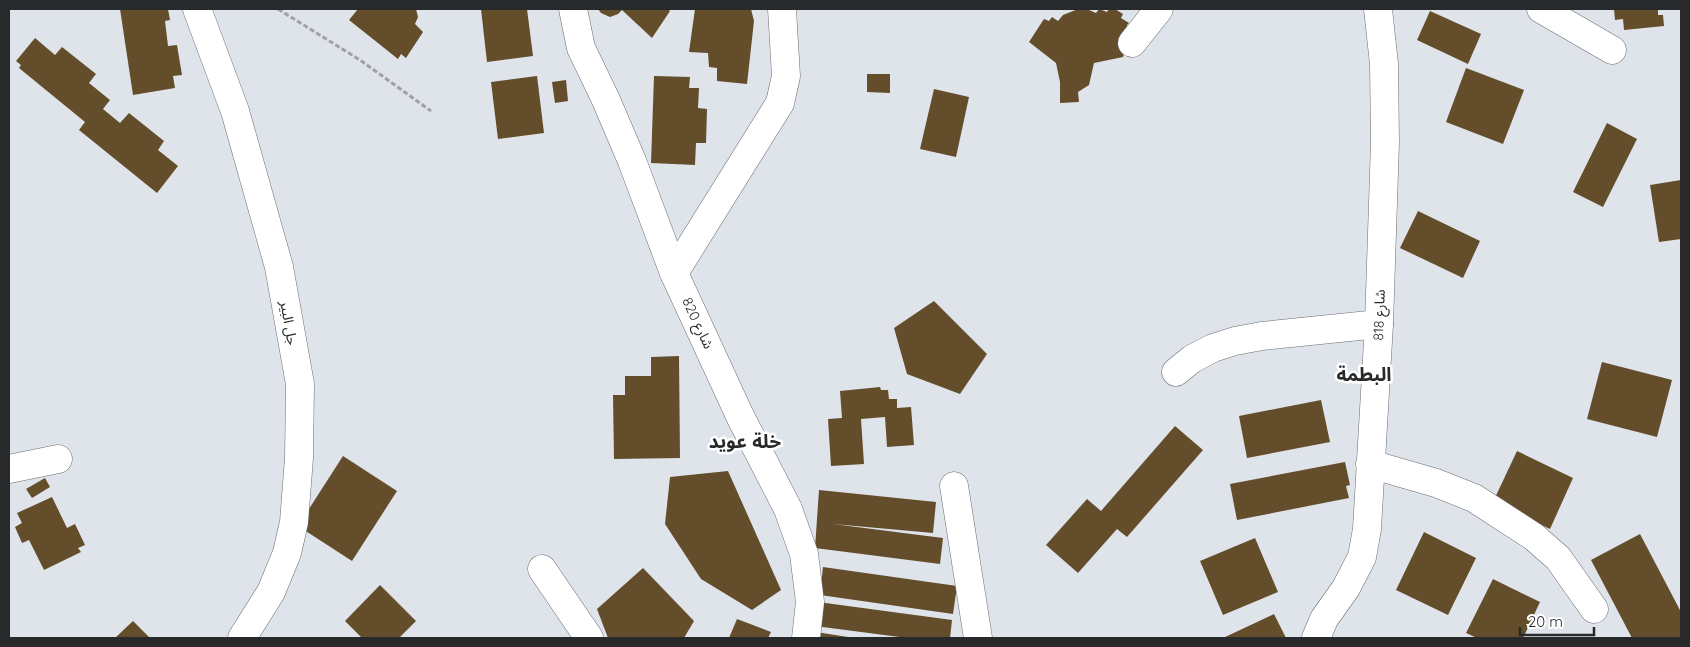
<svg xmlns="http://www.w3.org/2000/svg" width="1690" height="647" viewBox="0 0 1690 647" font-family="Quicksand,'Noto Sans Arabic',sans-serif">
<rect width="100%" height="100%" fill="#dfe4eb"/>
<g fill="#644d2a">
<polygon points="120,9 168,9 170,20 165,21 168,46 177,45 182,75 173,76 175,88 133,95"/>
<polygon points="358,9 416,9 418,17 415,24 423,32 406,58 401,54 398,59 349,20"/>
<polygon points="481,9 527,9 533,56 487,62"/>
<polygon points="598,9 668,9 670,11 652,38 622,10 618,14 610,17 601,13"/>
<polygon points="695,9 751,9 754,21 747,84 717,81 717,68 709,67 708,53 689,52"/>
<polygon points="1078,9 1089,10 1096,13 1099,9 1107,12 1109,9 1115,9 1123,14 1121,18 1129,23 1127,25 1128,32 1131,32 1123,57 1094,63 1089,85 1078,92 1079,102 1060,103 1060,82 1056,63 1029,42 1044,19 1049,21 1052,17 1058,21 1063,15"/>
<polygon points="1614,9 1658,9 1658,15 1663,15 1664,26 1624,30 1623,19 1615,20"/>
<polygon points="1430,11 1481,34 1468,64 1417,40"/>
<polygon points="35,38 55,55 62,47 96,74 89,83 110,100 103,109 120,123 129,113 164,141 158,150 178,166 157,193 79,130 85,122 19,68 21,65 16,61"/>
<polygon points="1466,68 1524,90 1503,144 1446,122"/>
<polygon points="867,74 890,74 890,93 867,92"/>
<polygon points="537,76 544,133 498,139 491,82"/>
<polygon points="654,76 690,77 689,88 699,88 698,108 707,109 706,143 696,143 695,165 651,163"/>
<polygon points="566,80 568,101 555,103 552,82"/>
<polygon points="934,89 969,97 956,157 920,149"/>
<polygon points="1607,123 1637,139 1603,207 1573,192"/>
<polygon points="1681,180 1681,239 1659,242 1650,185"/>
<polygon points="1418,211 1480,241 1463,278 1400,248"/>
<polygon points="934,301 987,354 960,394 907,374 894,328"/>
<polygon points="679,356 680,458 614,459 613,395 625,395 625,376 651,376 651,357"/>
<polygon points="1602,362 1672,380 1657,437 1587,419"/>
<polygon points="880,387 881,390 888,390 889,399 897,399 897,408 911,407 914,445 887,447 885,417 861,419 864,464 831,466 828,419 842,418 840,391"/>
<polygon points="1321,400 1330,442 1247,458 1239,416"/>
<polygon points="1175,426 1203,450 1127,537 1117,529 1078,573 1046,545 1087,499 1101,511"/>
<polygon points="1517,451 1573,478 1550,529 1493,502"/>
<polygon points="343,456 397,491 352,561 298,526"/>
<polygon points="1345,462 1350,485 1346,486 1349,498 1237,520 1230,484"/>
<polygon points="728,471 781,590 752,610 701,579 665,524 670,477"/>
<polygon points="45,478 50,487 32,498 26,489"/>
<polygon points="819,490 936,502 933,533 833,524 943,538 940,564 815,548"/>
<polygon points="52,497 67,528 75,524 85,545 78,548 81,552 44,570 29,540 22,543 15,527 22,523 17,513"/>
<polygon points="1424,532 1476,558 1448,615 1396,590"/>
<polygon points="1640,534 1681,612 1681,638 1632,638 1591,560"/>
<polygon points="1255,538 1278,592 1223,615 1200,561"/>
<polygon points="823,567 957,586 953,614 820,595"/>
<polygon points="643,568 694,621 684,638 608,638 597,609"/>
<polygon points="1493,579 1540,602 1523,638 1477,638 1466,633"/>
<polygon points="380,585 416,621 399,638 362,638 345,621"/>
<polygon points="818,602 952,620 950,638 907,638 815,626"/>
<polygon points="1274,614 1286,638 1223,638"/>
<polygon points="737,619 771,632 768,638 729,638"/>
<polygon points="133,621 150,638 115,638"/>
<polygon points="816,632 848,637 848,638 815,638"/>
</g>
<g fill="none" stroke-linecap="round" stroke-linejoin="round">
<defs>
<g id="minor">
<polyline points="197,9 235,111 279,267 300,384 299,458 294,522 287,553 271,592 242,638"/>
<polyline points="573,9 581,48 606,100 632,161 674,273 740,416 788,509 804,554 810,602 806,638"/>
<polyline points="1541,9 1612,50"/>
<polyline points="1132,43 1159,9"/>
<polyline points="674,273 780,103 786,76 782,9"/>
<polyline points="1176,372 1192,359 1213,348 1235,341 1262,336 1379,324"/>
<polyline points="1370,464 1436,483 1474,498 1534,537 1558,558 1594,609"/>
<polyline points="9,469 58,459"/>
<polyline points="954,486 978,638"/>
<polyline points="542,569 589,638"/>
<polyline points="1316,638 1324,619 1346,588 1362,557 1367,529 1379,324 1385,142 1384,64 1378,9"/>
</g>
</defs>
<use href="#minor" stroke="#696d73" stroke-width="29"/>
<polyline stroke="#9ea2a7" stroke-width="3" stroke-dasharray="5 2.5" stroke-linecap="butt" points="278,9 360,60 431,111"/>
<use href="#minor" stroke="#fff" stroke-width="28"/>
</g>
<g text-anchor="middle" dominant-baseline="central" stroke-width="5" stroke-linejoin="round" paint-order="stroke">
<g font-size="14" fill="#27292b" stroke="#fff">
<text transform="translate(1379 315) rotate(-88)">شارع 818</text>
<text transform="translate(289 323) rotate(80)">جل البير</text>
<text transform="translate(698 323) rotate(65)">شارع 820</text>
</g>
<g font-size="19" font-weight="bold" fill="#27292b" stroke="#fff">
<text x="1364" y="374">البطمة</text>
<text x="745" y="441">خلة عويد</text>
</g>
</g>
<rect width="1690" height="647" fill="none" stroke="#27292b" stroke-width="20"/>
<path d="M1520 627v8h74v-8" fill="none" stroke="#27292b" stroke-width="2.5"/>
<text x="1528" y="627" font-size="15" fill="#27292b" stroke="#ffffff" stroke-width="4" paint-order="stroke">20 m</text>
</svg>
